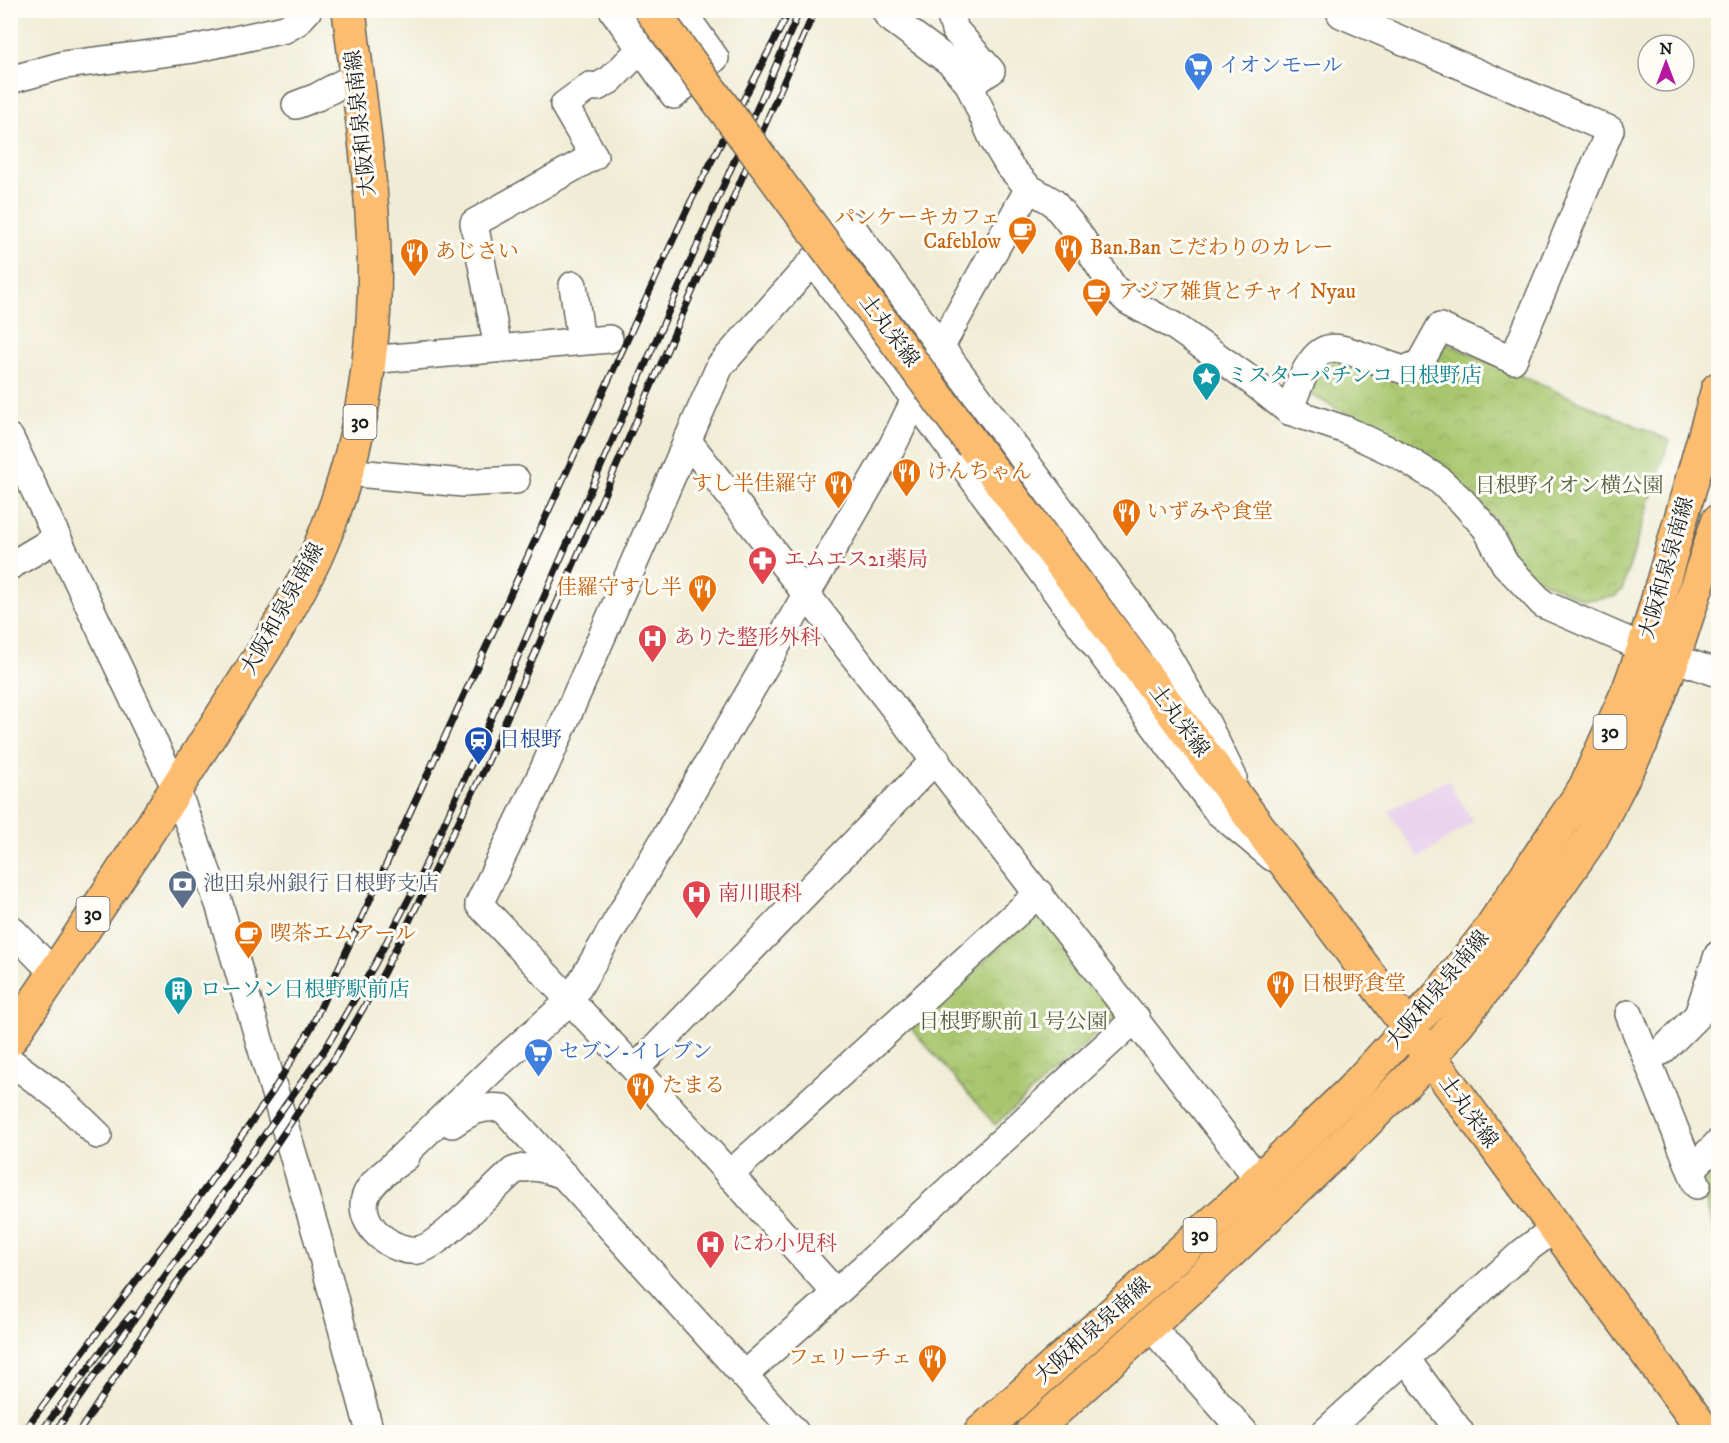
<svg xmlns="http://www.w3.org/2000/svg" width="1729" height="1443" viewBox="0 0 1729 1443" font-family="'IM FELL DW Pica','Noto Serif JP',serif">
<defs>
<pattern id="park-crowns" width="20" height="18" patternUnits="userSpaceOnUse" patternTransform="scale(1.5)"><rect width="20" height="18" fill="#a7c66d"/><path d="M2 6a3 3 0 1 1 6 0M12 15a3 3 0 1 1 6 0" fill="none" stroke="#8faa5e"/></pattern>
</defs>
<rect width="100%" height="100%" fill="#fdfcf7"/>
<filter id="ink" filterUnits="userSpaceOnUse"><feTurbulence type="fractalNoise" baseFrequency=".0167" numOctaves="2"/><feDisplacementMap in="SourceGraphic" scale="12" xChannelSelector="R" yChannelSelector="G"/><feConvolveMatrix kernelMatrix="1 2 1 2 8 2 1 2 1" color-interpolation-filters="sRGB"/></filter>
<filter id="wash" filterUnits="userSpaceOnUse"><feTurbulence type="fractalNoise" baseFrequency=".008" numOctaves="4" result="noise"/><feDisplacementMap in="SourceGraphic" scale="24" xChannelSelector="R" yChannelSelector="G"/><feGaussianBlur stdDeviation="1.35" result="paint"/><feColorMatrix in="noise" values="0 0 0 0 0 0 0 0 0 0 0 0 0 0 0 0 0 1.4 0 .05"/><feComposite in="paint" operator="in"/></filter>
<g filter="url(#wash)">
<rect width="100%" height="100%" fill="#f0ecd5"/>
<polygon fill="#e9d2ee" points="1447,780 1473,821 1419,858 1388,811"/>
<g fill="url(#park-crowns)" stroke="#627144" stroke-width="1.5">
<polygon points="1443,342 1669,440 1622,590 1614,597 1583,600 1521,571 1496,521 1438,462 1302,390 1338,356 1412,380"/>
<polygon points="1038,911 1117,1016 995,1125 911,1028"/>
<polygon points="1706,1164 1718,1173 1718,1235 1716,1235 1696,1171"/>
</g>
</g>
<g filter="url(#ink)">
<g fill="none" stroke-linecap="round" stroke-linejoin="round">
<defs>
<g id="minor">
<polyline points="613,10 674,95 715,58 681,10"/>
<polyline points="885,10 889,17 951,63 969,84 993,139 1009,166 1029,188 1053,202 1078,233 1113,287 1128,301 1174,326 1245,376 1289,411 1346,430 1399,455 1438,479 1462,501 1486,528 1505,564 1543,604 1644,648 1718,673"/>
<polyline points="949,10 955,30 991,71 969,84"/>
<polyline points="10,80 64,65 193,49 285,29 297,22 308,10"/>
<polyline points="296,105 317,97 356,76"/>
<polyline points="813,261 1218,812 1272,857"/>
<polyline points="573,285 581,341"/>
<polyline points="498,348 474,223 594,156 564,105 590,86 597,87 610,80 641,49"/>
<polyline points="369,360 609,339"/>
<path d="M 1289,411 C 1321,321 1330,348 1404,370 L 1420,363 L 1440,327 L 1513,360 L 1610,130 L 1341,14 L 1343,10"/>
<polyline points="10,438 176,789 219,904 318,1239 370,1432"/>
<polyline points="687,440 1259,1180"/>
<polyline points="346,472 463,483 516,480"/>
<polyline points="10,566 57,538"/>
<polyline points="10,928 54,973"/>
<polyline points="1629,1014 1697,1185"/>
<polyline points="1647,1057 1662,1051 1698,1015 1718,955"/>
<polyline points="10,1061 61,1099 98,1135"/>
<polyline points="635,1069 936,759"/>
<path d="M 452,1124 C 471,1111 480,1106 503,1108 L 795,1432"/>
<path d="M 406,1157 C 392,1167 365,1184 364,1204 C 363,1229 394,1253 418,1250 C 438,1248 496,1186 513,1171 C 533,1163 546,1169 565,1176"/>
<polyline points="391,1167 496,1066 571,1000 893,445 940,348 1029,188"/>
<polyline points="1691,1170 1718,1143"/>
<polyline points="729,1175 1039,893"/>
<polyline points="836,1293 635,1069 479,904 544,769 720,366 813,261 851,226 1159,642 1207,724 1233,777"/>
<polyline points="1150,1326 1244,1432"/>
<polyline points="1406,1359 1460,1432"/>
<polyline points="745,1374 836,1293 1136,1018"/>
<polyline points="1325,1432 1523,1252 1554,1229"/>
</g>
<g id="major">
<polyline points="973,445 1408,1027 1705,1432"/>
<path d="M 10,1039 C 76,942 141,845 203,746 C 242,684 285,623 316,556 C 346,489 364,416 371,343 C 383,238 361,116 349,10"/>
<polyline points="981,1432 1236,1202 1352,1090 1441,993 1487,934 1585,788 1629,689 1644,648 1718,389"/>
<polyline points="1032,1432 1226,1256 1356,1132 1429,1059 1498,972 1592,837 1641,743 1673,659 1718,521"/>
</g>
</defs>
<use href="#minor" stroke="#66655d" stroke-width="30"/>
<use href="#major" stroke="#66655d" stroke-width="36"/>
<use href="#minor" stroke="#fff" stroke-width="27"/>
<use href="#major" stroke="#fcbd6f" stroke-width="33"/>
<defs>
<g id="rail">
<polyline points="23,1432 207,1186 273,1091 311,1028 691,201 790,10"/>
<polyline points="41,1432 108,1342 132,1314"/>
<polyline points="55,1432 327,1046 375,964 419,879 472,762 800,10"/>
<polyline points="79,1432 177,1282 233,1208 336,1056 384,972 485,768 815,10"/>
</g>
</defs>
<use href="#rail" stroke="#1c1c1c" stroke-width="7"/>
<use href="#rail" stroke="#fdfcf7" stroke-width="4.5" stroke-dasharray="14" stroke-linecap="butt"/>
<defs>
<polyline id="major-bridge" points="651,10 973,445"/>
</defs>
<use href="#major-bridge" stroke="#66655d" stroke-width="36" stroke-linecap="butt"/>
<use href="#major-bridge" stroke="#fcbd6f" stroke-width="33"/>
</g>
</g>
<defs>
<symbol id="supermarket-pin" viewBox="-11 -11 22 30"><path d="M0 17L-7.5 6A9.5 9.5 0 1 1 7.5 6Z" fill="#3f7fe0" stroke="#fdfcf7"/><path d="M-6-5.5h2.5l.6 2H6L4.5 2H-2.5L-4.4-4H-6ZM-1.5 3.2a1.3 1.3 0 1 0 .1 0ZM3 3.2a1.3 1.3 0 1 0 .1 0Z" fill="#fff"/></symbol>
<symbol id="cafe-pin" viewBox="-11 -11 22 30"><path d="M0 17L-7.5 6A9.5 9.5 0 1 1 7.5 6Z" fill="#e8710a" stroke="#fdfcf7"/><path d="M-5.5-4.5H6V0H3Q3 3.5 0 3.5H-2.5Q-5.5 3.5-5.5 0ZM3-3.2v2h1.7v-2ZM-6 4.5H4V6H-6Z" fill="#fff"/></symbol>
<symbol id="restaurant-pin" viewBox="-11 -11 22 30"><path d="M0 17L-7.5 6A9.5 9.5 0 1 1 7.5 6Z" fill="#e8710a" stroke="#fdfcf7"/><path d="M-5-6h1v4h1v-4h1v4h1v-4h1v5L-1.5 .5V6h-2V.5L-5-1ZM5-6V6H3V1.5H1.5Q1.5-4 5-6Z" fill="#fff"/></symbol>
<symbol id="sight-pin" viewBox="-11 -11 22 30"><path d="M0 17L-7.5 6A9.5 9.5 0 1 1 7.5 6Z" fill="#0f9aa8" stroke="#fdfcf7"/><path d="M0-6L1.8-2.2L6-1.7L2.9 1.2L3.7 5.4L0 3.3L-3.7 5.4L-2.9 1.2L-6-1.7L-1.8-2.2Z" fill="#fff"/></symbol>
<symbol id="pharmacy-pin" viewBox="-11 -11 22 30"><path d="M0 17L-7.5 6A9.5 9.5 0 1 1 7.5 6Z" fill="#e0444e" stroke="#fdfcf7"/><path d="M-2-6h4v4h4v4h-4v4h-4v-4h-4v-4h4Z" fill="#fff"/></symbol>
<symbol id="hospital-pin" viewBox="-11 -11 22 30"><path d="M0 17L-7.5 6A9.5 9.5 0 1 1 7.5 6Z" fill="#e0444e" stroke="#fdfcf7"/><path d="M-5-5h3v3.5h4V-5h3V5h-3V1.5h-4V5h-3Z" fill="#fff"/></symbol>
<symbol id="station-pin" viewBox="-11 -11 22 30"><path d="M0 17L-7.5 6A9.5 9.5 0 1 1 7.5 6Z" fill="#1a4fb4" stroke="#fdfcf7"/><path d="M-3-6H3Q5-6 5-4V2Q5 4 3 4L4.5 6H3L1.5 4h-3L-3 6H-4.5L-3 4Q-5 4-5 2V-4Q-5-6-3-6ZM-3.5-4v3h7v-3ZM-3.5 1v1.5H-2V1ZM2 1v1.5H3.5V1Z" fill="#fff"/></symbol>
<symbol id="bank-pin" viewBox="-11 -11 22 30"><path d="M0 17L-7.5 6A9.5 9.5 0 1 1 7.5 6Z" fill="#5c6f8a" stroke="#fdfcf7"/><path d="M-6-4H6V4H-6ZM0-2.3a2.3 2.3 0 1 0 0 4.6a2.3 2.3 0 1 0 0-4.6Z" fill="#fff"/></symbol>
<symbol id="building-pin" viewBox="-11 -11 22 30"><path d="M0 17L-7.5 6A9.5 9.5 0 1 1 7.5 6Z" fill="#0f9aa8" stroke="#fdfcf7"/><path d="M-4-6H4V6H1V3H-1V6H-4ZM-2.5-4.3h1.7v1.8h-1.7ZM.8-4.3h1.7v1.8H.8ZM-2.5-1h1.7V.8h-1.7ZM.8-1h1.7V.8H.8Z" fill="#fff"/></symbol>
</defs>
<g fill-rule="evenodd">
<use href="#supermarket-pin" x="1182" y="50" width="33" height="45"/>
<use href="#cafe-pin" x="1006" y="214" width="33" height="45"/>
<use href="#restaurant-pin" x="1052" y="232" width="33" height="45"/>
<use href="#restaurant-pin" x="398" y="236" width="33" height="45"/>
<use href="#cafe-pin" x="1080" y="276" width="33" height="45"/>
<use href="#sight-pin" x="1190" y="360" width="33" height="45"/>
<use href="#restaurant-pin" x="890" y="456" width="33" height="45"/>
<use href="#restaurant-pin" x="822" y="468" width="33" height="45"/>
<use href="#restaurant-pin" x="1110" y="496" width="33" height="45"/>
<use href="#pharmacy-pin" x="746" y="544" width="33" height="45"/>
<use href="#restaurant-pin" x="686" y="572" width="33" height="45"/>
<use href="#hospital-pin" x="636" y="622" width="33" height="45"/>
<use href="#station-pin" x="462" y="724" width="33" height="45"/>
<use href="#bank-pin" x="166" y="868" width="33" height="45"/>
<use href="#hospital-pin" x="680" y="878" width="33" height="45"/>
<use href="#cafe-pin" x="232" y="918" width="33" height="45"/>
<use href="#restaurant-pin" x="1264" y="968" width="33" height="45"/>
<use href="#building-pin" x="162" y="974" width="33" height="45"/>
<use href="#supermarket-pin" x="522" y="1036" width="33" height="45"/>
<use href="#restaurant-pin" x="624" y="1070" width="33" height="45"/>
<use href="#hospital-pin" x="694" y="1228" width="33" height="45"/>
<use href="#restaurant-pin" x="916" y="1342" width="33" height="45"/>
</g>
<g text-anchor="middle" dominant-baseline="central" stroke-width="6" stroke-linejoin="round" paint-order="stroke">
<g fill="#fdfcf7" stroke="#605f5e" stroke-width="1.5">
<rect x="343.5" y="405" width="33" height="34" rx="4.5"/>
<rect x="1593.5" y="715" width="33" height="34" rx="4.5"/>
<rect x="76.5" y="897" width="33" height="34" rx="4.5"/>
<rect x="1183.5" y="1218" width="33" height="34" rx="4.5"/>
</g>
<g font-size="20" font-weight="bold" fill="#1c1c1c">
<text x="360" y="422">30</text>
<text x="1610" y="732">30</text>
<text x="93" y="914">30</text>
<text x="1200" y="1235">30</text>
</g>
<g font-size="21" fill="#366cbe" stroke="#fdfcf7" text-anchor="start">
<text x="1219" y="66">イオンモール</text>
<text x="559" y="1052">セブン-イレブン</text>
</g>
<g font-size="21" fill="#1c1c1c" stroke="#fdfcf7">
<text transform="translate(361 123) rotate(-96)">大阪和泉泉南線</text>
<text transform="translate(889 331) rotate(53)">土丸栄線</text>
<text transform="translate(1667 568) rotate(-74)">大阪和泉泉南線</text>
<text transform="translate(283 609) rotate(-61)">大阪和泉泉南線</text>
<text transform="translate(1179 721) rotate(53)">土丸栄線</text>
<text transform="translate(1438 990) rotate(-50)">大阪和泉泉南線</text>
<text transform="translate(1468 1112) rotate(54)">土丸栄線</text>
<text transform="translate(1093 1331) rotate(-42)">大阪和泉泉南線</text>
</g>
<g font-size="21" fill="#c56008" stroke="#fdfcf7" text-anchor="start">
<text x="1001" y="218" text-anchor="end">パンケーキカフェ<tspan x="1001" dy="24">Cafeblow</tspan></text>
<text x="1090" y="248">Ban.Ban こだわりのカレー</text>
<text x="435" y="252">あじさい</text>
<text x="1118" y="292">アジア雑貨とチャイ Nyau</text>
<text x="927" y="472">けんちゃん</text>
<text x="817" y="484" text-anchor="end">すし半佳羅守</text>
<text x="1147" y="512">いずみや食堂</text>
<text x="682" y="588" text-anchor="end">佳羅守すし半</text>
<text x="270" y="934">喫茶エムアール</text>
<text x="1301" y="984">日根野食堂</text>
<text x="662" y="1086">たまる</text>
<text x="912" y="1358" text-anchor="end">フェリーチェ</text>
</g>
<g font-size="21" fill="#0d838f" stroke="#fdfcf7" text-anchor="start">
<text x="1227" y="376">ミスターパチンコ 日根野店</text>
<text x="200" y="990">ローソン日根野駅前店</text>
</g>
<g font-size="21" fill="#54603c" stroke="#fdfcf7">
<text x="1569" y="486">日根野イオン横公園</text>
<text x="1013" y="1022">日根野駅前１号公園</text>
</g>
<g font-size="21" fill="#be3a42" stroke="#fdfcf7" text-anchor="start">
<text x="784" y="560">エムエス21薬局</text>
<text x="674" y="638">ありた整形外科</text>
<text x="718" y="894">南川眼科</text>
<text x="732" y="1244">にわ小児科</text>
</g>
<g font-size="21" fill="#164399" stroke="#fdfcf7" text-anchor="start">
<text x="499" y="740">日根野</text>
</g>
<g font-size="21" fill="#4e5e75" stroke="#fdfcf7" text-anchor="start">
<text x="203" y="884">池田泉州銀行 日根野支店</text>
</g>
</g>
<rect width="1729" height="1443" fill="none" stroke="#fdfcf7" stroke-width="36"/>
<g transform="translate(1666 63)"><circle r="28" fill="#fdfcf7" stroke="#a3a29f" stroke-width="1.5"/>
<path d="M0-4.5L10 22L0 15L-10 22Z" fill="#b5179e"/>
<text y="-9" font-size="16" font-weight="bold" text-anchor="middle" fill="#1c1c1c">N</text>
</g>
</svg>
